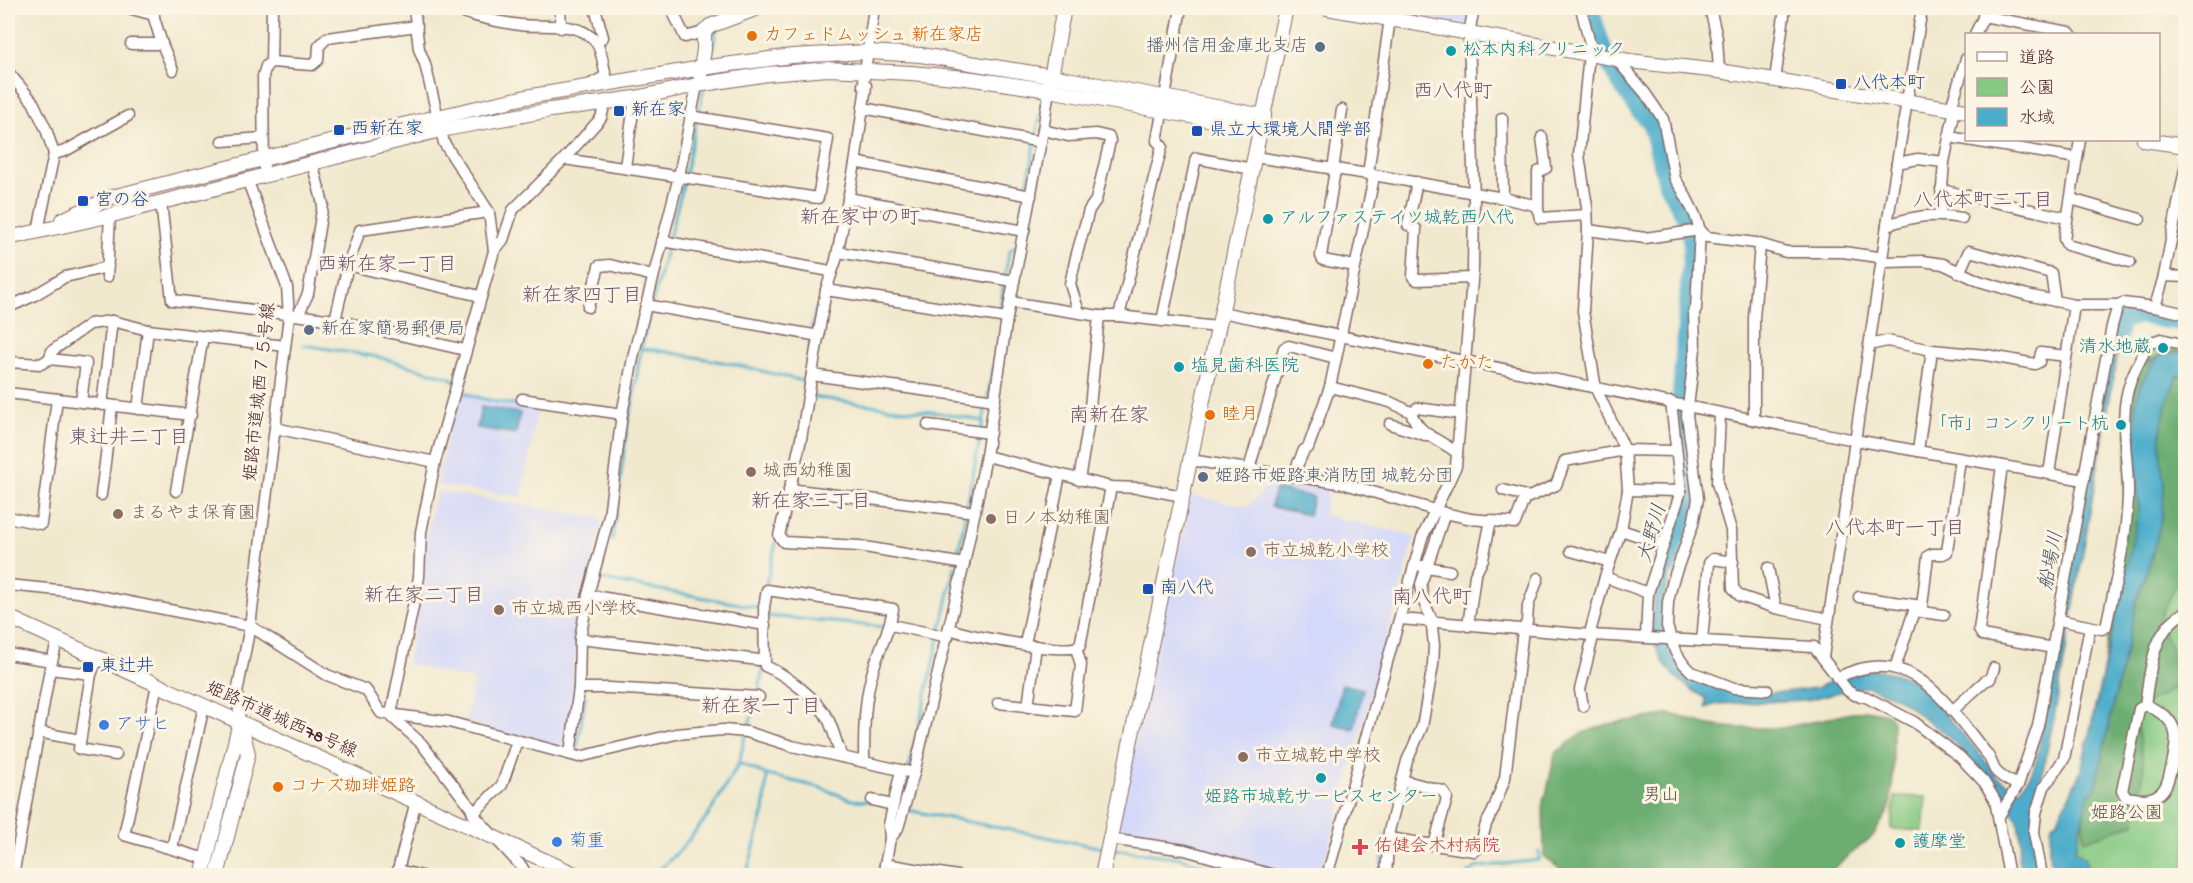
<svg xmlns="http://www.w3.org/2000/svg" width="2193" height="883" viewBox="0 0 2193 883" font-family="'Gochi Hand','Klee One',sans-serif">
<rect width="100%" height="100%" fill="#fcf5e5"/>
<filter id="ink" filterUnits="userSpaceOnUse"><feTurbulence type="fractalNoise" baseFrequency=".0167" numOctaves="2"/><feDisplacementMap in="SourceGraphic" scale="12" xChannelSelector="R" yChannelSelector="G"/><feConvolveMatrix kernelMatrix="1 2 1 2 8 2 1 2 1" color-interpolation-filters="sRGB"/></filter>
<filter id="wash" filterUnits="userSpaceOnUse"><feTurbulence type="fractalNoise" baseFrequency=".008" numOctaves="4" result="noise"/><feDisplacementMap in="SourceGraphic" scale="24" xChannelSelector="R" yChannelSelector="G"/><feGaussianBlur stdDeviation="1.35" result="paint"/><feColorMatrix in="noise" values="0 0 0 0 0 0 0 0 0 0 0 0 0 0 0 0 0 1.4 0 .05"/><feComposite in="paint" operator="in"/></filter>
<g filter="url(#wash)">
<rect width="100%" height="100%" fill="#f1e9ce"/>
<g fill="#d4d8f9">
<polygon points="1366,8 1472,8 1469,25"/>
<polygon points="458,391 537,410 522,497 436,485"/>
<polygon points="1278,476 1330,483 1323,515 1415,536 1321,875 1305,875 1247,863 1115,831 1191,496 1248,506"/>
<polygon points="437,491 601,518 602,524 578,623 574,662 575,695 567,742 562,748 517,734 511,736 465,722 474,680 407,664 423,578 426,538"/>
</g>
<g fill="#85c983" stroke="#687457" stroke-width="1.5">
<path d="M 2164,341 L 2186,346 L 2185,875 L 2053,875 L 2049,849 L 2052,824 L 2057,822 C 2064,803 2076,786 2082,767 L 2104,667 L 2108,633 L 2123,553 L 2128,406 L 2136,373 L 2151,346 Z"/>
<polygon points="1895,796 1926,797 1923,831 1891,829"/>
</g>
<g fill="#6cad71" stroke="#5b664e" stroke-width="1.5">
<polygon points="2175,350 2185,353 2185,560 2184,569 2158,621 2171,647 2176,687 2135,710 2144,770 2135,823 2084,841 2081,788 2097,733 2129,480 2130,401 2139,366 2165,353"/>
<polygon points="1865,710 1888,714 1893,721 1893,777 1890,808 1873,836 1825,875 1567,875 1544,856 1543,799 1546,795 1555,754 1580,734 1608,724 1671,714 1709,725 1736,728 1783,728"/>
</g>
<g fill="#4cadcb" stroke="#4b667b" stroke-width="1.5">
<path d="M 2125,311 L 2056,707 L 2041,780 L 2034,804 L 2040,875 L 2023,875 L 2018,858 L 2021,844 L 2018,820 L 1975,764 L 1947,735 L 1896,697 L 1869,687 L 1856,688 L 1807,700 L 1717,704 L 1706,708 L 1706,698 C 1633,659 1649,610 1670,544 L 1680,543 L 1664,595 L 1662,627 L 1670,653 L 1679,664 L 1692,675 L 1707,684 L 1757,695 L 1816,688 L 1830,682 L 1876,669 L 1907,677 L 1922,688 L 1935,703 L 1974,747 L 1998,778 L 2020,790 L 2031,774 L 2037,758 L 2117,323 Z"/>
<path d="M 2178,352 L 2185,354 L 2185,375 L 2177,376 C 2166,403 2158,428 2161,458 C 2161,467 2164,476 2164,485 C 2165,521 2150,565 2137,599 L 2094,792 L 2089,792 L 2075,850 L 2084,857 L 2090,875 L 2053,875 L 2049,849 L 2052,824 L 2057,822 C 2064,803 2076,786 2082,767 L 2139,512 L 2135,451 L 2136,401 L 2140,385 L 2154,361 L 2165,354 Z"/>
<polygon points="481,407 520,413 516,434 477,428"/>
<polygon points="1275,489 1313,497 1309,515 1271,507"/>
<polygon points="1342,684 1363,689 1354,729 1333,724"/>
</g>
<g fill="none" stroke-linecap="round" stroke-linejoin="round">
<g stroke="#4cadcb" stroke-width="3">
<polyline points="710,63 716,30"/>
<polyline points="685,174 704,87"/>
<polyline points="1026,192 1040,115"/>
<polyline points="669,238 684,181"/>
<polyline points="653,302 667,245"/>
<polyline points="1004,315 1001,307 1002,296 1009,252 1016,245"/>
<polyline points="304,345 378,357 451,378 455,383"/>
<polyline points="641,349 656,350 733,364 803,381"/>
<polyline points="804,384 816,308 820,305"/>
<path d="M 459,389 C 478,403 538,408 563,410"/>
<polyline points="812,397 907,410 935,412 983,421"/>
<polyline points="1443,509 1463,464"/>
<polyline points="607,541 612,540 628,421 632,406 641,349 651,309"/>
<polyline points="957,559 996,354"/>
<polyline points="599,579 762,608"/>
<polyline points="765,588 776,543"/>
<polyline points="594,593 604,556"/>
<polyline points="767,616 886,627"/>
<polyline points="940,633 955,566"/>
<polyline points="747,729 756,706 763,669"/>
<polyline points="578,752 577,750 585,698 583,691"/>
<polyline points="739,763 767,775 818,787 852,800 869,801"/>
<polyline points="904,790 939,639"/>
<polyline points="907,810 1103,848"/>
<polyline points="1113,849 1181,858 1232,876"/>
<polyline points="653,876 682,848 708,816 739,763 745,736"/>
<polyline points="746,876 764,811 767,775"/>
<polyline points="1381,876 1384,836"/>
<polyline points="1466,876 1475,868 1480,867 1539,860 1539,852"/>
</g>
<g stroke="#4cadcb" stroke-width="18">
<path d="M 1590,8 C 1601,45 1606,64 1629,96 C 1636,106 1641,115 1650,121 L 1667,184 L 1688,222 L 1692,246 L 1680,408 L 1683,452 L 1690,491 L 1687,509 L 1667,567"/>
<polyline points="2117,343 2121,322 2137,315 2186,323"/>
</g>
</g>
</g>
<g filter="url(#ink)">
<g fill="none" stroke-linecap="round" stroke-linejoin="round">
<defs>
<g id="minor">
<polyline points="128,8 154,15"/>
<polyline points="151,8 162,44 173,70"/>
<polyline points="414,8 419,49 425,64 444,143 489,212 494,251 435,462 421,532 419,577 391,714 393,718 421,743 471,808 473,814 522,867 527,876"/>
<path d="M 452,8 C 471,16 499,22 520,25 C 544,28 578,20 595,41 C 602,48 603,66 606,76 L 591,84"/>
<polyline points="560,8 561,28"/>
<polyline points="595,8 603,37 597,42"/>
<polyline points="671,8 685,37 704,32"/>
<polyline points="1581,8 1590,44 1579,155 1587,207 1588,230 1583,311 1596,389 1625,450 1628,490 1621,530 1605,577 1591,629 1592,641 1580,690 1583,706"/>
<polyline points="1710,8 1717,38 1719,71"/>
<polyline points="1983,16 2069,32 2071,34"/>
<polyline points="1975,34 1988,8"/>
<polyline points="131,44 162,44"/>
<polyline points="1616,59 1645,93 1663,119 1675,179 1683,191 1695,215 1700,230 1696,309 1694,311 1695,349 1687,415 1698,499 1693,524 1673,580 1668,602 1667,626 1675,651 1682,662 1692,672 1734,688 1767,690"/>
<polyline points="271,62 312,65 318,60 319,46 327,38 417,26"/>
<polyline points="8,72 33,102 46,129 54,154 38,231"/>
<polyline points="864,79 874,8"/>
<polyline points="1775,80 1785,8"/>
<polyline points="863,85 866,86 855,164 836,260 826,290 801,439 779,536 784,542 859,546 964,564"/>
<polyline points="863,108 1041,142"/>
<polyline points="1951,108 1966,59"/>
<polyline points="1502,118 1503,198"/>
<polyline points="1043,130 1068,136 1096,134 1109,137 1110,141 1096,200 1089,210 1076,257 1070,284 1079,312"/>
<polyline points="1949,137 2077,158"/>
<polyline points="2080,140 2064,239 2067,245 2130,262"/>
<polyline points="222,141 263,138"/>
<polyline points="54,154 65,151 128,116"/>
<polyline points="1255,157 1368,174 1503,198 1534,205 1538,210 1540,218 1587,215"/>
<polyline points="564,159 818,198 828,139 690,116"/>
<polyline points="1897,163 1918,159 1944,162"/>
<polyline points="855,164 860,163 1031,196"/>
<polyline points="625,167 635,98"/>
<polyline points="1333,169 1342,110"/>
<polyline points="1335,170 1321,256 1323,260 1355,266"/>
<polyline points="264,174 263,76 266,66 271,62 272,8"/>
<polyline points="1368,174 1390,18"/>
<polyline points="1417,182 1408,225 1416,229 1413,277 1417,280 1472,278"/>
<polyline points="1941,190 2067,218"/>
<polyline points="848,198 1024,231"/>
<polyline points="2071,199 2140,219"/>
<polyline points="161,202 172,300 335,320 465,350"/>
<polyline points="1538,210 1538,172 1546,168 1542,137"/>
<polyline points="1940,214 1944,162 1955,109"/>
<path d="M 1887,225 C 1915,216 1932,213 1962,218"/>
<polyline points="1588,230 1645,238 1700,230 1707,237 1756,243 1786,252 1843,252 1878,257 1886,262 1923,261 1943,264 1979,281 2027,295 2074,305 2118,305 2123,303 2155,307 2164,276 2186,164"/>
<polyline points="662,241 825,270"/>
<polyline points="494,251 503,240 513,210 564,159 601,118 605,103"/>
<polyline points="838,252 1014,281"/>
<polyline points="348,265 480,296"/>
<polyline points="1959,273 1969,251 2051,273 2055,301"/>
<polyline points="2164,276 2186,277"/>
<polyline points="107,277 110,215"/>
<polyline points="826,290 1007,318"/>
<polyline points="1010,302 1099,316 1119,316 1217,327"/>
<polyline points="646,305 819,336"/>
<polyline points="11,306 33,296 65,277 108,267"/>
<polyline points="588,307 599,266 610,265 653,276"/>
<polyline points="2155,307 2186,314"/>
<polyline points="1221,312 1855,440 2084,480"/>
<polyline points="298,315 308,294 323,204 312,162"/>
<polyline points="1119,316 1162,146 1157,141 1181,8"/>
<polyline points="335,320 348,265 360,230 489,212"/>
<polyline points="1162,321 1196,158 1252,169"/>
<polyline points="1869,345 1887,341 1932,350 1986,355 2035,364 2039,362 2041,353 2066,356"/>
<polyline points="49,359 52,351 90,324 112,321 148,330 285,346"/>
<polyline points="8,362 41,364 49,359 86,363 81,402"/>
<polyline points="812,375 995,400"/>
<path d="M 1330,387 L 1390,402 L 1411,412 C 1418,435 1440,439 1457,453"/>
<polyline points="8,393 191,415"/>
<polyline points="522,399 622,414"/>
<polyline points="102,405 112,321"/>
<polyline points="1417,408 1461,414"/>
<polyline points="138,409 148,330"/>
<polyline points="1720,413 1717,483 1731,530 1733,588 1740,596 1776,608 1828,619"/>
<polyline points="1754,420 1754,318 1760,245"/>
<polyline points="1390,424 1425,435"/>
<polyline points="928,425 990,433"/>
<polyline points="275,428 435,462"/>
<polyline points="1918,451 1932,350"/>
<polyline points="986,456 1111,487 1141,488 1182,496"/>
<polyline points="1190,460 1345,484 1445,513 1471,519 1515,523 1525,497"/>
<polyline points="2002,466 1979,630 1982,635 2053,648"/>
<polyline points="1249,469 1284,348 1289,346 1336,358"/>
<polyline points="2049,474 2074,305"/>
<polyline points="1293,475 1304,450 1308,448 1330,387 1373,182 1372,174"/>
<polyline points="1079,480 1088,427 1099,316"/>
<polyline points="789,489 975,512"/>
<polyline points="1503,490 1529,497 1556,485 1565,461 1625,450 1676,451"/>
<polyline points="1628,490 1681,491"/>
<polyline points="176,491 203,337"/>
<polyline points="101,495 112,406"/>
<polyline points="8,517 41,524 57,399"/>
<polyline points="1621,530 1663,544"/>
<polyline points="1571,551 1610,562"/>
<polyline points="1421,566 1450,571"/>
<polyline points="1768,568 1776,608"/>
<polyline points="1605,577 1648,593"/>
<polyline points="8,585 78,592 250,626 327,675 366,690 381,713 449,722 579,757 676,734 723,730 747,732 792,746 914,773"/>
<polyline points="588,595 765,625"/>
<polyline points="1859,597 1922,606"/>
<polyline points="1914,611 1944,615"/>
<polyline points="1400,619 1591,635 1814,647 1848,691 1855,695 1866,697 1914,722 1960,757 1984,782 1995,800 2009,876"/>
<path d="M 2059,620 L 2102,629 L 2106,627 C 2115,583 2127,540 2128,495 C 2129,458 2117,417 2131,380 C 2135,368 2143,355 2149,343 L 2161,339 L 2186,345"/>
<polyline points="891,625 948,637"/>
<polyline points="1468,626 1475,575 1483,559 1491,520"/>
<path d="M 950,629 C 970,636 1064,655 1080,646 L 1111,487"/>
<polyline points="1646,637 1648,593 1681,491 1671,402"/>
<polyline points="580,639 759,660"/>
<polyline points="1702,641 1709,563 1713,559 1733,562"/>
<polyline points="1025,644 1060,475"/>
<polyline points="8,654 52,661"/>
<polyline points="99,657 91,674 79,749 116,755"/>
<polyline points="1823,657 1887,225 1922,8"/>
<polyline points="1895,668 1914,611 1922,606 1928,556 1932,554 1943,554 1947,552 1960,459"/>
<polyline points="50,669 91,674"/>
<path d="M 1837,678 C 1911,640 1946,704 1987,754 C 1991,759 1992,765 1995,770 C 2000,777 2011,782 2018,785"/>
<polyline points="157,685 124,835 206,859"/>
<polyline points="579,688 609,688 759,697"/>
<polyline points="998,703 1075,711 1081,665 1076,648"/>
<path d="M 2145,705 C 2152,707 2156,710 2162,714 C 2181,727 2176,745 2172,765 C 2169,775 2168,788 2159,794 C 2149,801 2137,799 2126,797 L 2122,791 L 2139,709 L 2145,705 C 2150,672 2152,628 2186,612"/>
<polyline points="1028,707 1036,646"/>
<polyline points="1952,711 1985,681 1990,679 1994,668"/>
<polyline points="240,722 237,693 250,626 289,316 287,287 247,179"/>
<polyline points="38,732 80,740"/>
<polyline points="570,754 579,688 580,639 588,595 609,516 622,414 634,353 679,176 697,85"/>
<path d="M 842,757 C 837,745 834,732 829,721 C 819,700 787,675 765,666 L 764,607 L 767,590 L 893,609 C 890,630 880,647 874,667 C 864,698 864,729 864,761"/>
<polyline points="1402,780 1443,791 1447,798 1434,845"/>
<polyline points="872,800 892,805"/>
<polyline points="416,801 398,870 422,876"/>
<polyline points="473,814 502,785 517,741"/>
<polyline points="1999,816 2018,785 2038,726 2112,326 2118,305"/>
<polyline points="1388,838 1474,851 1480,847 1486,824 1493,811 1505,778 1523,630 1527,622 1528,606 1538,578"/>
<polyline points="890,839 889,825 901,770"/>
<polyline points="1109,839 1185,850 1277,876"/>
<polyline points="172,848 204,706"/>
<polyline points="885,864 957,876"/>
<polyline points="13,876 50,669 58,638"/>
<polyline points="883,876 890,839 898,828 914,773 964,564 986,456 1007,318 1043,130 1049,90"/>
<polyline points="1327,876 1422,538 1456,466 1473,269 1474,201 1469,33 1474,8"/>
<polyline points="1386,876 1389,831 1407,761 1422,727 1433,665 1434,645 1431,618 1423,600 1421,584 1445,513"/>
<polyline points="2042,876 2034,832 2036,813 2044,787 2064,759 2090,627"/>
</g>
<g id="tertiary">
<polyline points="1327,8 1629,61 1719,71 1966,111"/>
<polyline points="700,75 704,50 704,32 710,26 758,8"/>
<polyline points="1050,82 1064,8"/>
<polyline points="2144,140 2186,146"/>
<polyline points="62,220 112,197 350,137 526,97 702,68 792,56 868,52 921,55 1051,76 1264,116"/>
<polyline points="8,238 112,215 440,130 551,110 635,98 697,85 768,74 828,69 911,73 966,78 1049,90 1261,129"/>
<polyline points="8,617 579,876"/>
<polyline points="202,876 239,726"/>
<polyline points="217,876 248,754 240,722"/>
<polyline points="1102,876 1286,8"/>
</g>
</defs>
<use href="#minor" stroke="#846664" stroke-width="13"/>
<use href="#tertiary" stroke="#846664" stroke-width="16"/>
<use href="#minor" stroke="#fff" stroke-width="10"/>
<use href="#tertiary" stroke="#fff" stroke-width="14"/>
</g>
</g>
<g fill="#e8710a" stroke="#fcf5e5" stroke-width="2">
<circle cx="752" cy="36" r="6"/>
<circle cx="1428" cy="364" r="6"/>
<circle cx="1210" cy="415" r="6"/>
<circle cx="278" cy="787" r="6"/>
</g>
<g fill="#5c6f8a" stroke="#fcf5e5" stroke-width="2">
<circle cx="1320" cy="47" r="6"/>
<circle cx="309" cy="330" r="6"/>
<circle cx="1203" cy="477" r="6"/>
</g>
<g fill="#0f9aa8" stroke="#fcf5e5" stroke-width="2">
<circle cx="1451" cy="51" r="6"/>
<circle cx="1268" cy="219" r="6"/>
<circle cx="2163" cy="348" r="6"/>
<circle cx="1179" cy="367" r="6"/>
<circle cx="2121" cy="425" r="6"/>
<circle cx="1321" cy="778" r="6"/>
<circle cx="1900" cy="843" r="6"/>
</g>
<g fill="#1a4fb4" stroke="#fcf5e5" stroke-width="2">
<rect x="1835" y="78" width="12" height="12" rx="3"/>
<rect x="613" y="105" width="12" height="12" rx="3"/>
<rect x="333" y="124" width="12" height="12" rx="3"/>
<rect x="1191" y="125" width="12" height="12" rx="3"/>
<rect x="77" y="195" width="12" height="12" rx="3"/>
<rect x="1142" y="583" width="12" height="12" rx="3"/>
<rect x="82" y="661" width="12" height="12" rx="3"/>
</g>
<g fill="#8d6e63" stroke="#fcf5e5" stroke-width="2">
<circle cx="751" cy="472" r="6"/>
<circle cx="118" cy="514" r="6"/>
<circle cx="991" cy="519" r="6"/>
<circle cx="1251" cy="552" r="6"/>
<circle cx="499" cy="610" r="6"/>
<circle cx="1243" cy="757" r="6"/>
</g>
<g fill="#3f7fe0" stroke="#fcf5e5" stroke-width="2">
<circle cx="104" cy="725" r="6"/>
<circle cx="557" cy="842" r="6"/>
</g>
<path fill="#e0444e" stroke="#fcf5e5" stroke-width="2" d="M1357 838h6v6h6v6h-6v6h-6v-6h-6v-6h6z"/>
<g text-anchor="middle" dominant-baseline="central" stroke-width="6" stroke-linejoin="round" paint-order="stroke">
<g font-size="18" fill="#c56008" stroke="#fcf5e5" text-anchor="start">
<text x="764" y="36">カフェドムッシュ 新在家店</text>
<text x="1440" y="364">たかた</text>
<text x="1222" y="415">睦月</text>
<text x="290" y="787">コナズ珈琲姫路</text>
</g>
<g font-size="18" fill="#4e5e75" stroke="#fcf5e5" text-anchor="start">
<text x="1308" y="47" text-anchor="end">播州信用金庫北支店</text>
<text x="321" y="330">新在家簡易郵便局</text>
<text x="1215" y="477">姫路市姫路東消防団 城乾分団</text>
</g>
<g font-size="18" fill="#0d838f" stroke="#fcf5e5" text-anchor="start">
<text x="1463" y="51">松本内科クリニック</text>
<text x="1280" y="219">アルファステイツ城乾西八代</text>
<text x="2151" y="348" text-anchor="end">清水地蔵</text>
<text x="1191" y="367">塩見歯科医院</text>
<text x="2109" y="425" text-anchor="end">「市」コンクリート杭</text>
<text x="1321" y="798" text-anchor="middle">姫路市城乾サービスセンター</text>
<text x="1912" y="843">護摩堂</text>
</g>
<g font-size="18" fill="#164399" stroke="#fcf5e5" text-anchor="start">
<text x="1853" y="84">八代本町</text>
<text x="631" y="111">新在家</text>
<text x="351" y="130">西新在家</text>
<text x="1209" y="131">県立大環境人間学部</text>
<text x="95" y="201">宮の谷</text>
<text x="1160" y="589">南八代</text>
<text x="100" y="667">東辻井</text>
</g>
<g font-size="18" fill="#4a1f2b" stroke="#fcf5e5">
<text transform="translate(261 392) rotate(-84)">姫路市道城西７５号線</text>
<text transform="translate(281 721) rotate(24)">姫路市道城西78号線</text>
</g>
<g font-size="18" fill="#785e54" stroke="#fcf5e5" text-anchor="start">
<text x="763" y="472">城西幼稚園</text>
<text x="130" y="514">まるやま保育園</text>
<text x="1003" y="519">日ノ本幼稚園</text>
<text x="1263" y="552">市立城乾小学校</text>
<text x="511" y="610">市立城西小学校</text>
<text x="1255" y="757">市立城乾中学校</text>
</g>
<g font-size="18" fill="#366cbe" stroke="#fcf5e5" text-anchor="start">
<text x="116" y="725">アサヒ</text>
<text x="569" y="842">菊重</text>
</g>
<g font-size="18" fill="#5c5245" stroke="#fcf5e5">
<text x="1661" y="796">男山</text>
<text x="2127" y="814">姫路公園</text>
</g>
<g font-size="18" fill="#be3a42" stroke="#fcf5e5" text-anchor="start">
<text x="1374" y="847">佑健会木村病院</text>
</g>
<g font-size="20" fill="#735473" stroke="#fcf5e5">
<text x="1453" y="93">西八代町</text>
<text x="1983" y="202">八代本町二丁目</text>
<text x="860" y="219">新在家中の町</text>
<text x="387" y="266">西新在家一丁目</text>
<text x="582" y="297">新在家四丁目</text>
<text x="1109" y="417">南新在家</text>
<text x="129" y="439">東辻井二丁目</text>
<text x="811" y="503">新在家三丁目</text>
<text x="1895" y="530">八代本町一丁目</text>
<text x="424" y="597">新在家二丁目</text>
<text x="1432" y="599">南八代町</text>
<text x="761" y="708">新在家一丁目</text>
</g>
<g font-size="20" font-style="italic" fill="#4b586b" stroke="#fcf5e5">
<text transform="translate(1654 534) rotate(-74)">大野川</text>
<text transform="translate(2053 561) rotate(-79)">船場川</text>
</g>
</g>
<rect width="2193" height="883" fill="none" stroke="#fcf5e5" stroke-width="30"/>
<rect x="1965" y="33" width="195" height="108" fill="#fcf5e5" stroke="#b59f9b" stroke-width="1.5"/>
<rect x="1977" y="52" width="30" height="9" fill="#ffffff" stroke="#b59f9b" stroke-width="1.5"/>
<text x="2019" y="63" font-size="18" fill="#4a1f2b">道路</text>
<rect x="1977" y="78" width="30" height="18" fill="#85c983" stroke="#b59f9b" stroke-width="1.5"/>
<text x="2019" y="93" font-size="18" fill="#4a1f2b">公園</text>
<rect x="1977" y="108" width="30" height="18" fill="#4cadcb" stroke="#b59f9b" stroke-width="1.5"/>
<text x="2019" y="123" font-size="18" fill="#4a1f2b">水域</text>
</svg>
